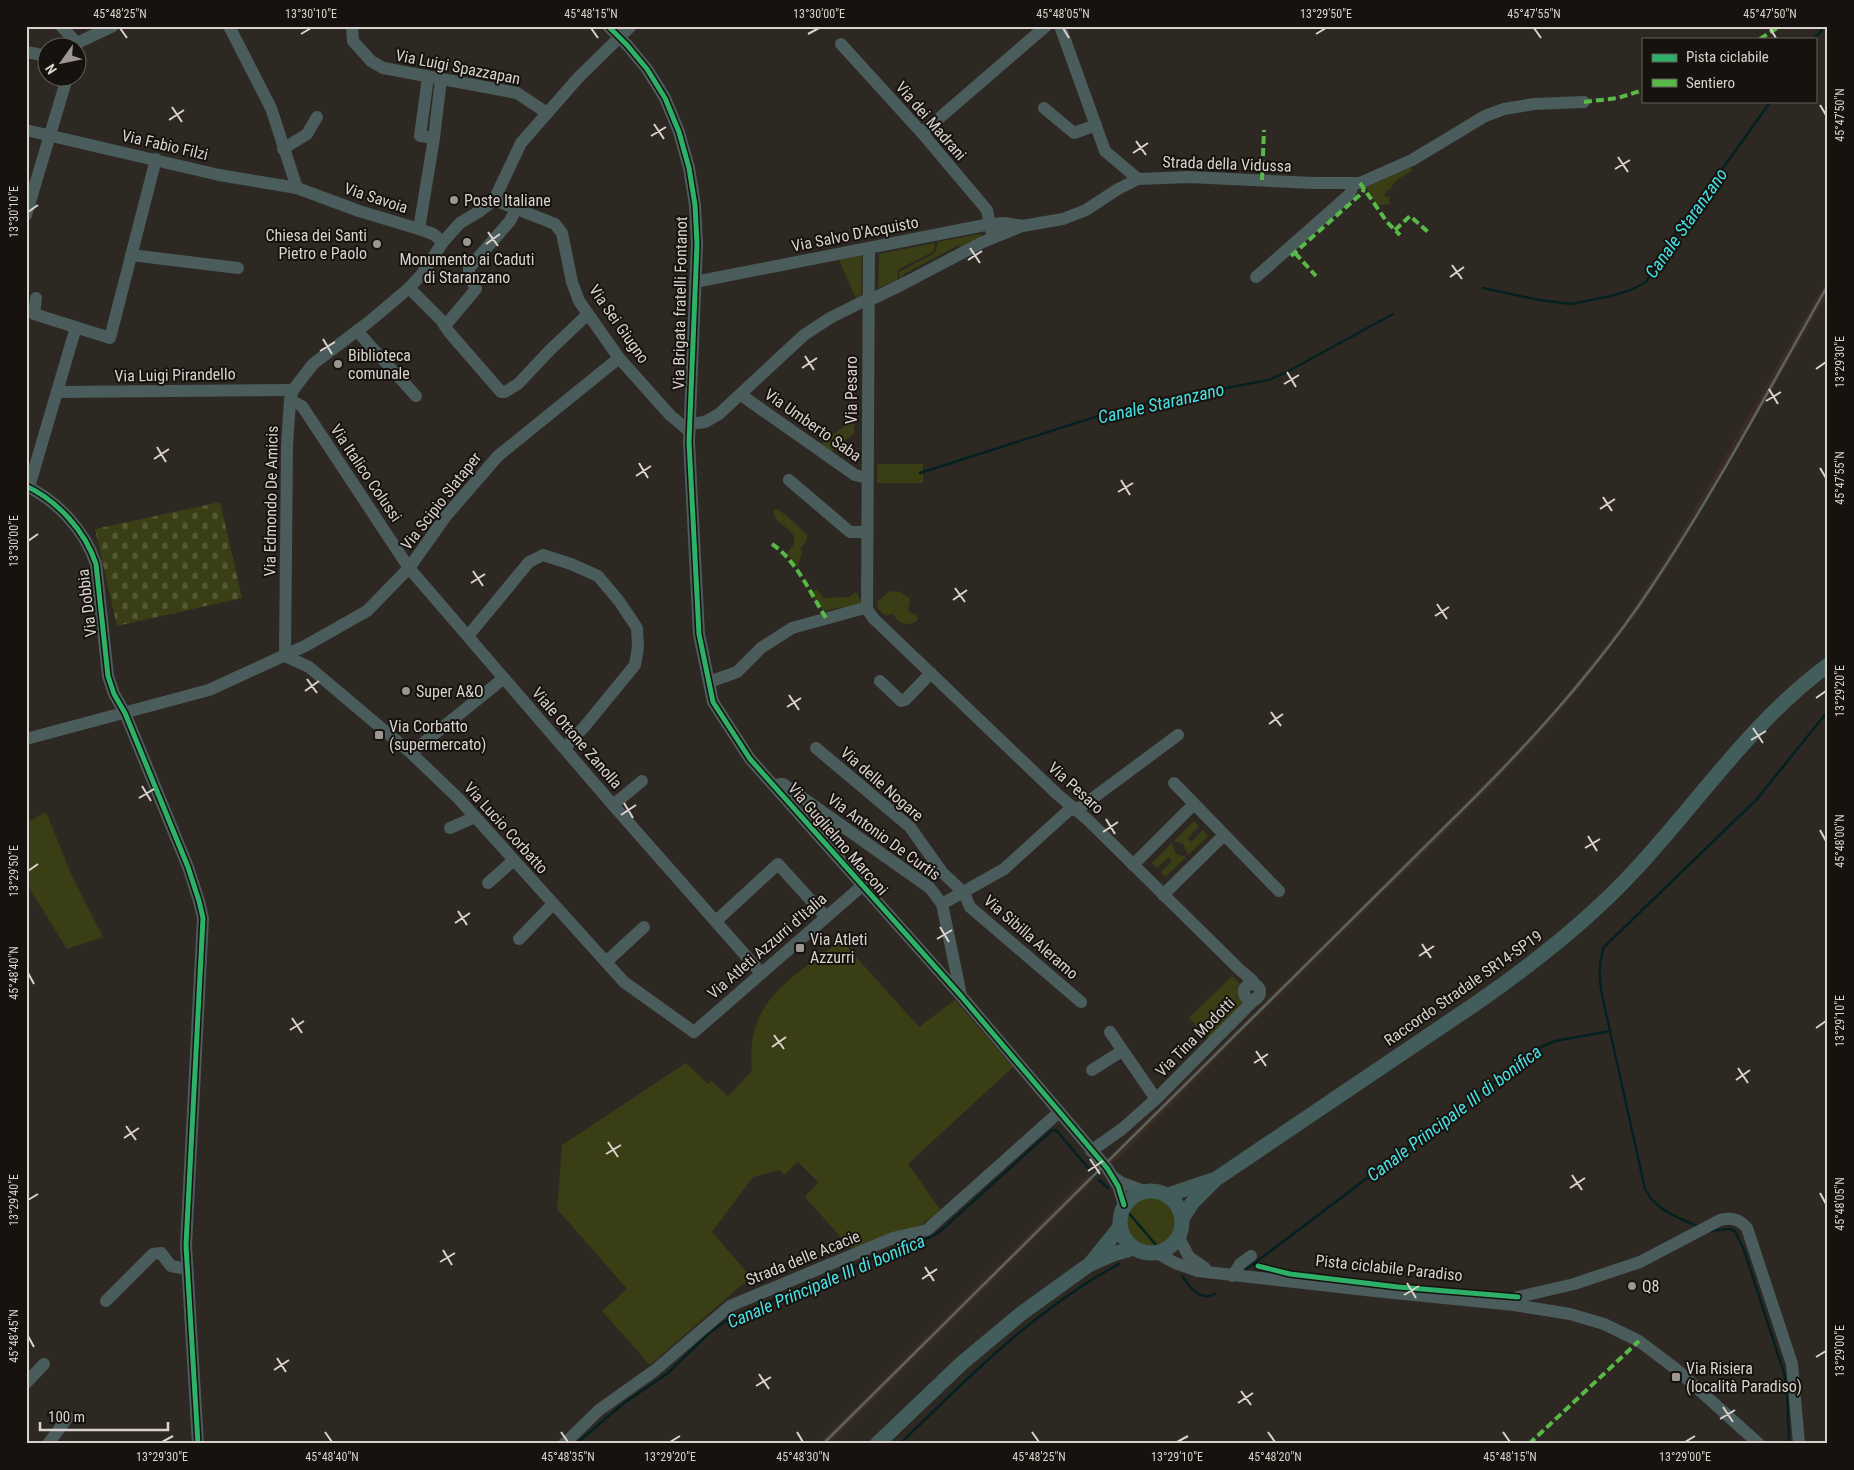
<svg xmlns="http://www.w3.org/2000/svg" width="1854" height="1470" viewBox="0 0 1854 1470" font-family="'Roboto Condensed',sans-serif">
<defs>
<pattern id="cemetery-stones" width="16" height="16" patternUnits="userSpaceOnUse" patternTransform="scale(1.25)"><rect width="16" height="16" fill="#393e15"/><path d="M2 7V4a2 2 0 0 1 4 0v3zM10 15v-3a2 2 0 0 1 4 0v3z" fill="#555936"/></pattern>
</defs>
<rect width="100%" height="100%" fill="#2e2823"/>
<g fill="#3b2d21">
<polygon points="1828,278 1828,294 1672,561 1637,613 1567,704 1535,740 1462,816 1243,1032 1117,1159 1109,1165 1105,1160 1461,807 1550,716 1624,622 1673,547"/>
<polygon points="1089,1174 1094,1180 829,1444 818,1444"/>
</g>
<g fill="#393e15">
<path d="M 1411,167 L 1412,171 C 1403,176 1394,180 1390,190 L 1387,190 L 1384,196 L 1391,198 L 1389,200 L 1391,204 L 1377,205 L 1366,187 Z"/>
<polygon points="979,234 982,235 982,237 959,249 959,245 904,274 903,278 900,279 899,272 935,253 938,242"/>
<polygon points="935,243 933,252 897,270 898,280 878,288 879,254"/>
<polygon points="859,256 862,257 861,295 856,299 839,260"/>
<polygon points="854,419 854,434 844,441 840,442 839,446 829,453 819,445"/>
<rect x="877" y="464" width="46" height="19"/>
<path d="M 776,509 C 781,510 803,530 807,535 L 807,540 L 800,549 L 802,552 L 798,567 L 794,564 L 787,553 L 794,544 L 794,536 L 788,529 L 777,521 L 773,512 Z"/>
<polygon points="816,588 824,598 849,597 856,592 862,603 847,610 841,607 825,611 820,607 812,595"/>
<path d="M 890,591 L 900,592 L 909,598 L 910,601 L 908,609 L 910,612 L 916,615 L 918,620 L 916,622 C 904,626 898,624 893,613 L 886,616 L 878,609 L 877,602 Z"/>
<polygon points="46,812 72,876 103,937 67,949 26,883 26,823"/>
<polygon points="1194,821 1199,826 1188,838 1191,842 1203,830 1208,836 1188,855 1183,844 1174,841"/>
<polygon points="1172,843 1176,854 1186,857 1165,877 1161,872 1172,861 1169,857 1157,868 1152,863"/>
<path d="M 841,940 L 919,1027 L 955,1000 L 1013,1067 L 908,1164 L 941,1211 L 921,1225 L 852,1250 L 805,1197 L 818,1182 L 798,1162 L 784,1175 L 780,1170 L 753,1177 L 712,1232 L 751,1277 L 650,1365 L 602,1311 L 627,1289 L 557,1209 L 562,1145 L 686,1063 L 708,1084 L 711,1081 L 728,1096 L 752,1071 C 744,1000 793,978 841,940 Z"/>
<polygon points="1232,976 1243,987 1241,996 1247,1002 1209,1039 1189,1018"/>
<circle cx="1152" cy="1222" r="26"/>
</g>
<polygon fill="url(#cemetery-stones)" points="220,502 242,598 117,626 95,529"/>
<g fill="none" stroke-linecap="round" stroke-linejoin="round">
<g stroke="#042122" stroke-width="2.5">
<polyline points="1814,39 1825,26"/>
<polyline points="1483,288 1539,300 1571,304 1611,296 1631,290 1646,282 1672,239 1771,101"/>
<polyline points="920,473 1123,408 1268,380 1285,373 1393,314"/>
<path d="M 1610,1031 L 1645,1189 C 1656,1211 1678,1217 1699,1227"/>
<polyline points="1099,1180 1108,1188"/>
<polyline points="1127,1211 1156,1245"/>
<polyline points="1708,1231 1729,1229 1735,1231 1744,1250 1784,1373 1787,1390 1789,1444"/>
<path d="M 1244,1271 L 1541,1047 L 1555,1041 L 1610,1031 C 1604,1002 1594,976 1604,947 L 1757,799 L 1828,711"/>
<path d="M 1182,1276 C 1190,1287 1200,1302 1215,1294"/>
<polyline points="576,1444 624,1403 668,1373 709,1333 724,1322 735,1316 898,1248 910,1245 931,1237 938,1233 1051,1131 1056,1130 1090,1170"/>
<path d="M 900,1444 C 966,1379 1037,1308 1119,1264"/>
</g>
<g stroke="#4a5c5b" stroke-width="12">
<polyline points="61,26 77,43 76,48"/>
<polyline points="229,26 271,108 297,188"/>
<polyline points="352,26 353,41 371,61 383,68 517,93 547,113"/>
<polyline points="608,26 627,45 647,69 665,98 679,132 689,168 695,205 697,244 689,442 699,634 713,702 750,759 962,997 1107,1168 1118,1186 1124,1205"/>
<polyline points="1060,26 1105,151 1138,179"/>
<polyline points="77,43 113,26"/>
<polyline points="841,44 922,133 987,210 991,231"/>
<polyline points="26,52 48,56"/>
<polyline points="428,77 420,136 434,138 441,79"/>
<polyline points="1044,108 1074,133 1096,125"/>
<polyline points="26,130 219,175 297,188 359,211 419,229 433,234 443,242"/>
<polyline points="922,133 1046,26"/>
<polyline points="283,149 307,134 317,117"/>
<polyline points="494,200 555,224 562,233 572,282 579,301 619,358 670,415 689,431"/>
<polyline points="26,215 67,78"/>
<polyline points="419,229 434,138"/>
<polyline points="869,248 867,609 873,618 1057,794 1088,820 1240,970 1252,980 1255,985"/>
<polyline points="131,255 238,268"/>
<polyline points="1256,277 1350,194 1353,184"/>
<polyline points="695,282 990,224 1005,223 1022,226"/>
<polyline points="409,288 441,320 449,332 501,392 505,392 518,384 550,350 588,314"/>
<polyline points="36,298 34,314 110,338 156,159"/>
<polyline points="445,326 476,289 469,276 469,268 510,221 516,209"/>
<polyline points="357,331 416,396"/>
<polyline points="57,392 293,390"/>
<polyline points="741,395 855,475 867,478"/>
<polyline points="290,400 302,406 409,568 613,805 761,973"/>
<polyline points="689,424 705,422 719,414 804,335 830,318 868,299 874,298 901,285 983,242 1022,226 1063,219 1086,210 1118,189 1138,179 1189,177 1314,183 1360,183 1412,160 1485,116 1504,109 1534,104 1584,102"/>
<polyline points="789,480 850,532 866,532"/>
<path d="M 26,486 C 58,501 85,531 96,564 L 108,676 L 114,694 L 125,713 L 188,867 L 199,901 L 203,918 L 186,1245 L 198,1444"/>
<polyline points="29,487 76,327"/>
<polyline points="468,636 529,562 543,555 571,564 598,576 619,601 637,628 638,647 635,665 585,726 565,748"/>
<polyline points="285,656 309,667 411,753 459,799 624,982 694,1032 862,886"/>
<polyline points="285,656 287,447 290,400 293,390 313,364 370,321 409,288 422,274 443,242 460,223 480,211 494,200 521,143 578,78 631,26"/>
<polyline points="880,681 901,701 905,700 931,673"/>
<polyline points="709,682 737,672 761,648 792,628 861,609 867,609"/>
<polyline points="26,739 209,690 305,646 367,611 409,568 446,516 498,456 619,358"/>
<polyline points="816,748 910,827 942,872 964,893 970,907 1081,1002"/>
<polyline points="411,753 504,678"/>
<polyline points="1174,783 1279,891"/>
<polyline points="774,785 783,784 930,888 942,904 961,995"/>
<polyline points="613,805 642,781"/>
<polyline points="450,828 475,817"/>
<polyline points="1133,865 1194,804"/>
<polyline points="488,883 514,860"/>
<polyline points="1163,895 1224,835"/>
<polyline points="942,904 1004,869 1068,811 1081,807 1178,735"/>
<polyline points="716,921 778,864 826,917"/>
<polyline points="519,939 553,904"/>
<polyline points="606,962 644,927"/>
<circle cx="1252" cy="992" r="8"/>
<polyline points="1110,1032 1156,1099"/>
<polyline points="1092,1070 1122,1051"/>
<polyline points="1091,1151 1122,1129 1156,1099 1256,998"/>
<polyline points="1113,1177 1122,1183 1144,1191"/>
<polyline points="1179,1238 1189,1257 1205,1268"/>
<polyline points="1157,1253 1175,1263 1198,1271 1374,1291 1514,1305 1570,1314 1604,1324 1639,1341 1676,1369 1759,1444"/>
<polyline points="1233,1276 1240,1264 1251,1256"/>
<polyline points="106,1301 153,1254 161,1253 171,1266 187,1269"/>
<path d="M 1514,1305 L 1518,1297 L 1574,1284 L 1640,1262 L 1720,1220 C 1732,1217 1739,1219 1747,1228 L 1792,1364 L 1799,1444"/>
<polyline points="26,1383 44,1364"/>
<polyline points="48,1444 68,1417"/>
<polyline points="564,1444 599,1410 654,1371 730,1306 893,1238 927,1230 1058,1113"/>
</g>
<g stroke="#425d5b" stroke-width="15">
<circle cx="1151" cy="1222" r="31"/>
<polyline points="1168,1195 1212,1180"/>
<path d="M 1183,1217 L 1192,1203 L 1216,1179 L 1478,1002 C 1534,963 1589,920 1635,870 C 1699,801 1752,721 1828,665"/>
<polyline points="1091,1263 1120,1227"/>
<polyline points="877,1444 962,1363 1022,1313 1090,1264 1113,1254 1134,1248"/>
</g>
<path stroke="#5b6461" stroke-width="2.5" d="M 823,1444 L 1472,800 C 1537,735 1599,666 1650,589 C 1715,492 1770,387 1828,285"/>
<g stroke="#58b947" stroke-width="4" stroke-dasharray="8 4" stroke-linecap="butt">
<polyline points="1760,39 1780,26"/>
<polyline points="1584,102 1618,98 1643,90"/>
<polyline points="1262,180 1264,130"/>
<polyline points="1360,183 1387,222 1400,235"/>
<polyline points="1395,230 1410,216 1428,232"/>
<polyline points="1295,253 1316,276"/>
<polyline points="1291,256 1362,193 1364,189"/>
<path d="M 772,544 C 797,561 810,593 826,618"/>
<polyline points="1529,1444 1639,1341"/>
</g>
<defs>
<g id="cycleway">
<polyline points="608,26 627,45 647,69 665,98 679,132 689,168 695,205 697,244 689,442 699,634 713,702 750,759 962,997 1107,1168 1118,1186 1124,1205"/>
<path d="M 26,486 C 58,501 85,531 96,564 L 108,676 L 114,694 L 125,713 L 188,867 L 199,901 L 203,918 L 186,1245 L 198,1444"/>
<polyline points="1258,1266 1290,1274 1398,1287 1518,1297"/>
</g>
</defs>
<use href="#cycleway" stroke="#16120e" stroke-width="8"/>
<use href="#cycleway" stroke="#2db169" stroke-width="5"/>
</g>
<path fill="none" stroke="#d9d2cd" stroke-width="2" d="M 120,28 L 127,38M 591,28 L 598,38M 1063,28 L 1069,38M 1534,28 L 1541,38M 1770,28 L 1776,38M 301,34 L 311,28M 808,34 L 819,28M 1316,34 L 1326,28M 1820,105 L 1826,115M 172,107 L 182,122M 169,120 L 184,110M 654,124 L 664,139M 651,136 L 666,127M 1136,141 L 1146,155M 1133,153 L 1148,143M 1618,157 L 1628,172M 1615,169 L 1630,160M 28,212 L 38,205M 488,232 L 498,246M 486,244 L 500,234M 970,248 L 980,263M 968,260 L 982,251M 1452,265 L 1462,279M 1450,277 L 1464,267M 323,339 L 332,354M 320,351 L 335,342M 805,356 L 814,370M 802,368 L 817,358M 1816,369 L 1826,362M 1287,372 L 1296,387M 1284,384 L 1299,375M 1769,389 L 1778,404M 1766,401 L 1781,392M 157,447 L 166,462M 154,459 L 169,449M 639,463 L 648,478M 1820,468 L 1826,478M 636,476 L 651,466M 1121,480 L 1130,495M 1118,492 L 1133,483M 1603,497 L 1612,511M 1600,509 L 1615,499M 28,541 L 38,534M 473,571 L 483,586M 471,583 L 485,574M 955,588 L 965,602M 953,600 L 967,590M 1437,604 L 1447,619M 1435,616 L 1449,607M 307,679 L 317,693M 305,691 L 319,681M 789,695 L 799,710M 1816,698 L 1826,691M 787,707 L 801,698M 1271,712 L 1281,726M 1269,724 L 1283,714M 1753,728 L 1763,743M 1751,740 L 1766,731M 142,786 L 151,801M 139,798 L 154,789M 624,803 L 633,818M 621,815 L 636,805M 1106,819 L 1115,834M 1820,830 L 1826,841M 1103,832 L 1118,822M 1588,836 L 1597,851M 1585,848 L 1600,839M 28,871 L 38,864M 458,911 L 467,925M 455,923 L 470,913M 940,927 L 949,942M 937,939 L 952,930M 1422,944 L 1431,958M 1419,956 L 1434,946M 28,973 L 34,984M 292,1018 L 302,1033M 1816,1028 L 1826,1021M 290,1030 L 304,1021M 774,1035 L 784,1049M 772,1047 L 786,1037M 1256,1051 L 1266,1066M 1254,1063 L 1268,1054M 1738,1068 L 1748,1083M 1736,1080 L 1750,1070M 126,1126 L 136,1140M 124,1138 L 139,1128M 608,1142 L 618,1157M 606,1154 L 621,1145M 1090,1159 L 1100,1174M 1088,1171 L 1103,1161M 1572,1175 L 1582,1190M 1570,1188 L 1585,1178M 1820,1193 L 1826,1204M 28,1200 L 38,1194M 443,1250 L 452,1265M 440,1262 L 455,1253M 925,1267 L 934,1281M 922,1279 L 937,1269M 1407,1283 L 1416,1298M 1404,1295 L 1419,1286M 28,1336 L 34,1347M 1816,1357 L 1826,1351M 277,1358 L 286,1372M 274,1370 L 289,1360M 759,1374 L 769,1389M 756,1386 L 771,1377M 1241,1391 L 1251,1405M 1238,1403 L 1253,1393M 1723,1407 L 1733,1422M 1720,1419 L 1735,1410M 325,1432 L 332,1442M 561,1432 L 568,1442M 797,1432 L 803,1442M 1032,1432 L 1039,1442M 1268,1432 L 1275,1442M 1503,1432 L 1510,1442M 162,1442 L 173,1436M 670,1442 L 680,1436M 1177,1442 L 1188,1436M 1685,1442 L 1695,1436"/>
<g fill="#9d9692" stroke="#16120e" stroke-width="2">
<circle cx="454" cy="200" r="5"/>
<circle cx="467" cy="242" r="5"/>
<circle cx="377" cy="244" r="5"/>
<circle cx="338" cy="364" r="5"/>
<circle cx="406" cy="691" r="5"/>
<rect x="374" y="730" width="10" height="10" rx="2.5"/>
<rect x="795" y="943" width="10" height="10" rx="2.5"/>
<circle cx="1632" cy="1286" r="5"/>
<rect x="1671" y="1372" width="10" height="10" rx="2.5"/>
</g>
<g text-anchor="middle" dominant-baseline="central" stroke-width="4" stroke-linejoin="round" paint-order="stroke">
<g font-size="16" fill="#d9d2cd" stroke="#16120e">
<text transform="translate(458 67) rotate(11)">Via Luigi Spazzapan</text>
<text transform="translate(931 121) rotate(49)">Via dei Madrani</text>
<text transform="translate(165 145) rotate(13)">Via Fabio Filzi</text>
<text transform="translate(1227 164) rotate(2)">Strada della Vidussa</text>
<text transform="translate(376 198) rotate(18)">Via Savoia</text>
<text transform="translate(855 234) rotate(-11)">Via Salvo D'Acquisto</text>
<text transform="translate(680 303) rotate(-89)">Via Brigata fratelli Fontanot</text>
<text transform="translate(619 324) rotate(55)">Via Sei Giugno</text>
<text transform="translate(175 375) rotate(-1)">Via Luigi Pirandello</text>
<text transform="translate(851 390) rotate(-90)">Via Pesaro</text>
<text transform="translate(813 425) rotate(35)">Via Umberto Saba</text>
<text transform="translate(366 473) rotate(56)">Via Italico Colussi</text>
<text transform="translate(271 501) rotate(-89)">Via Edmondo De Amicis</text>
<text transform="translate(441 501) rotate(-52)">Via Scipio Slataper</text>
<text transform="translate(87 603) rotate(-97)">Via Dobbia</text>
<text transform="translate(577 738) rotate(49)">Viale Ottone Zanolla</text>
<text transform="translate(882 784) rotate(41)">Via delle Nogare</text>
<text transform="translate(1076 788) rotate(42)">Via Pesaro</text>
<text transform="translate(506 828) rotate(48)">Via Lucio Corbatto</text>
<text transform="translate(884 837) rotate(36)">Via Antonio De Curtis</text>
<text transform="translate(838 839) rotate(49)">Via Guglielmo Marconi</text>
<text transform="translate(1031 937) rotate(41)">Via Sibilla Aleramo</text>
<text transform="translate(767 946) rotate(-41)">Via Atleti Azzurri d'Italia</text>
<text transform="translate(1463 988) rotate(-35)">Raccordo Stradale SR14-SP19</text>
<text transform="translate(1195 1037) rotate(-45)">Via Tina Modotti</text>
<text transform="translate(803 1258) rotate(-22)">Strada delle Acacie</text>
<text transform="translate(1389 1268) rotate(6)">Pista ciclabile Paradiso</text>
</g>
<g font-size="16" fill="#d9d2cd" stroke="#16120e" text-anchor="start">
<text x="464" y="200">Poste Italiane</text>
<text x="367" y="235" text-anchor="end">Chiesa dei Santi<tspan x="367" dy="18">Pietro e Paolo</tspan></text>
<text x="467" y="259" text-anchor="middle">Monumento ai Caduti<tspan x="467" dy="18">di Staranzano</tspan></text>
<text x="348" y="355">Biblioteca<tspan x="348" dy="18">comunale</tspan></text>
<text x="416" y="691">Super A&amp;O</text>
<text x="389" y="726">Via Corbatto<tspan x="389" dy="18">(supermercato)</tspan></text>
<text x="810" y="939">Via Atleti<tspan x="810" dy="18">Azzurri</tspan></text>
<text x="1642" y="1286">Q8</text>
<text x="1686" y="1368">Via Risiera<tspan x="1686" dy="18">(località Paradiso)</tspan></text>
</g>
<g font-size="18" font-style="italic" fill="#47e1e5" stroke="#16120e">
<text transform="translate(1686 223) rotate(-55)">Canale Staranzano</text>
<text transform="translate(1161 403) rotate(-13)">Canale Staranzano</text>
<text transform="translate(1454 1113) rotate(-37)">Canale Principale III di bonifica</text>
<text transform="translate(826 1281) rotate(-23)">Canale Principale III di bonifica</text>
</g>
</g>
<rect width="1854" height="1470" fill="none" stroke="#16120e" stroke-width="55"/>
<rect x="1642" y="38" width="175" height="65" fill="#16120e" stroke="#645f5a"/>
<rect x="1652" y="54" width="25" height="8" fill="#2db169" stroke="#645f5a"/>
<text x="1686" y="62" font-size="15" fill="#d9d2cd">Pista ciclabile</text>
<rect x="1652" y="79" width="25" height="8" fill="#58b947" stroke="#645f5a"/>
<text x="1686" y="88" font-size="15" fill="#d9d2cd">Sentiero</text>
<g transform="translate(62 62) rotate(237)"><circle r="24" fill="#16120e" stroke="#645f5a"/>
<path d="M0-4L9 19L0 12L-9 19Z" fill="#9d9692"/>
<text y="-8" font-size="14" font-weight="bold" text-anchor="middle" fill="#d9d2cd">N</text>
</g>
<path d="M40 1422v8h128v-8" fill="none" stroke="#d9d2cd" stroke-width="2.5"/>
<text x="48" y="1422" font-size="15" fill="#d9d2cd" stroke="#16120e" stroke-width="4" paint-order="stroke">100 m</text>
<rect x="28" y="28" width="1798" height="1414" fill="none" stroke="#d9d2cd" stroke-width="2"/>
<g font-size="12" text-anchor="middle" fill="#d9d2cd">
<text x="120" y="18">45°48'25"N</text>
<text x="311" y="18">13°30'10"E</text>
<text x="591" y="18">45°48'15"N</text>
<text x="819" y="18">13°30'00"E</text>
<text x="1063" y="18">45°48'05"N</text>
<text x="1326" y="18">13°29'50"E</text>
<text x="1534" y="18">45°47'55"N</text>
<text x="1770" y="18">45°47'50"N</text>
<text transform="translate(1840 115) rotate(-90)" y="4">45°47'50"N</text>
<text transform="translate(14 212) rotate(-90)" y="4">13°30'10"E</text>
<text transform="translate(1840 362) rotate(-90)" y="4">13°29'30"E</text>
<text transform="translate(1840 478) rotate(-90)" y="4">45°47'55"N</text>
<text transform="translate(14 541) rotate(-90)" y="4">13°30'00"E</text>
<text transform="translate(1840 691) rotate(-90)" y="4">13°29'20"E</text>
<text transform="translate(1840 841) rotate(-90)" y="4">45°48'00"N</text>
<text transform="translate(14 871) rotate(-90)" y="4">13°29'50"E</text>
<text transform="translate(14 973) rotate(-90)" y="4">45°48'40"N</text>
<text transform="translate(1840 1021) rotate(-90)" y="4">13°29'10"E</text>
<text transform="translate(14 1200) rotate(-90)" y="4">13°29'40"E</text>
<text transform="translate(1840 1204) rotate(-90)" y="4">45°48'05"N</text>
<text transform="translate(14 1336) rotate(-90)" y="4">45°48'45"N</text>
<text transform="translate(1840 1351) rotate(-90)" y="4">13°29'00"E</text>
<text x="162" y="1461">13°29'30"E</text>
<text x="332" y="1461">45°48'40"N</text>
<text x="568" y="1461">45°48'35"N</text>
<text x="670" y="1461">13°29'20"E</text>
<text x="803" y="1461">45°48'30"N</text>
<text x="1039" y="1461">45°48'25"N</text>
<text x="1177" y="1461">13°29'10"E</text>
<text x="1275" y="1461">45°48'20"N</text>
<text x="1510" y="1461">45°48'15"N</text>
<text x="1685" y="1461">13°29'00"E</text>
</g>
</svg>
